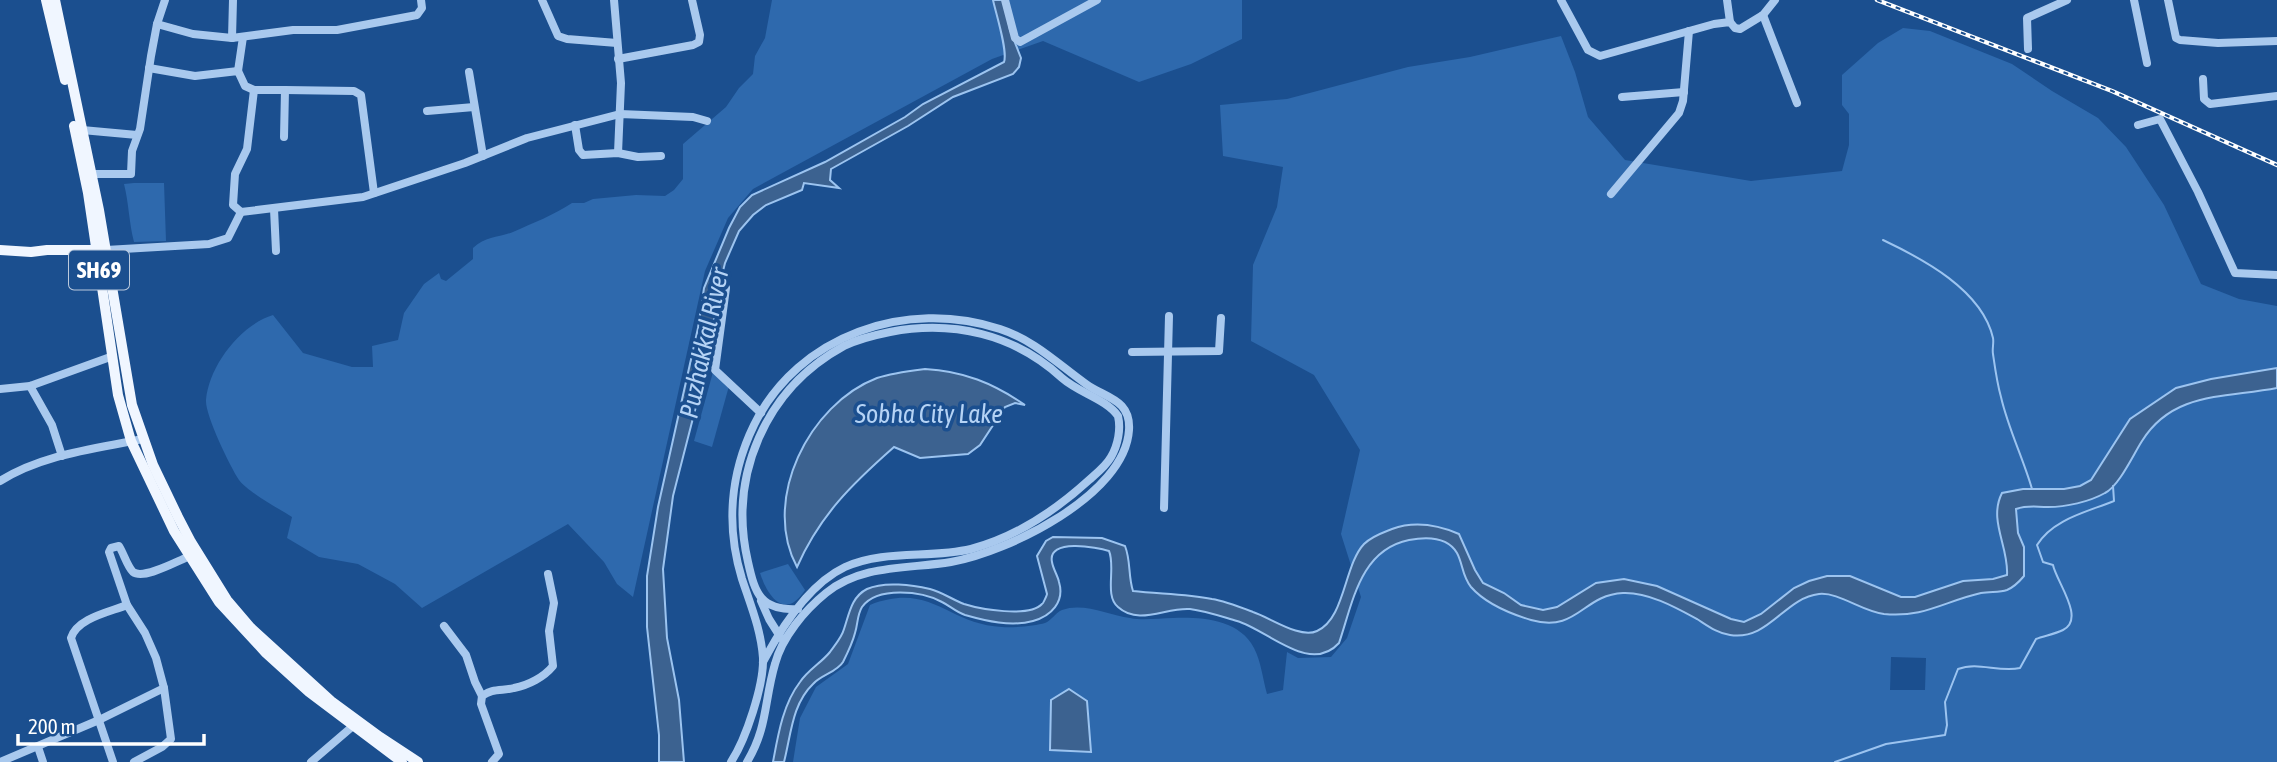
<svg xmlns="http://www.w3.org/2000/svg" width="2277" height="762" viewBox="0 0 2277 762" font-family="'Asap Condensed',sans-serif">
<rect width="100%" height="100%" fill="#1b4f8f"/>
<g fill="#2e69ad" fill-rule="evenodd">
<path d="M 772,0 L 1242,0 L 1242,39 L 1191,64 L 1139,82 L 1043,41 L 992,59 L 753,189 L 728,218 L 705,271 L 633,597 L 617,584 L 604,562 L 568,524 L 422,608 L 395,584 L 358,564 L 319,557 L 287,538 L 292,517 C 278,508 248,492 239,480 C 230,466 205,415 206,400 C 209,366 240,325 273,315 L 303,353 L 352,367 L 373,367 L 372,346 L 398,340 L 404,313 L 424,284 L 439,273 L 441,279 L 446,281 L 473,259 L 473,248 C 486,236 498,238 513,232 C 533,223 554,215 572,203 L 584,203 L 593,199 L 636,195 L 665,196 L 674,190 L 683,179 L 683,144 L 726,107 L 739,88 L 753,74 L 755,56 L 765,38 Z"/>
<path d="M 1903,28 L 1930,31 L 2012,64 L 2052,91 L 2098,118 L 2126,147 L 2164,205 L 2201,284 L 2239,299 L 2277,306 L 2277,762 L 793,762 L 800,718 L 816,687 L 848,664 L 870,605 C 931,581 948,625 1002,627 C 1011,628 1036,626 1045,623 C 1051,621 1055,613 1062,610 C 1083,602 1109,615 1130,618 C 1144,621 1159,618 1173,618 C 1201,617 1239,619 1254,648 C 1261,661 1263,680 1267,694 L 1283,690 L 1287,652 L 1298,658 L 1331,657 L 1347,638 L 1361,597 L 1341,534 L 1360,450 L 1314,375 L 1251,341 L 1253,265 L 1277,207 L 1283,167 L 1223,156 L 1220,105 L 1287,99 L 1408,67 L 1470,57 L 1561,36 L 1575,72 L 1588,117 L 1625,160 L 1751,181 L 1842,171 L 1849,145 L 1849,114 L 1842,105 L 1842,75 L 1878,43 ZM 1891,657 L 1926,658 L 1925,690 L 1890,690 Z"/>
<path d="M 134,183 L 164,183 L 166,241 L 134,242 C 129,223 129,204 124,184 Z"/>
<polygon points="713,372 729,386 712,447 694,441"/>
<path d="M 788,564 L 805,590 C 786,620 768,598 760,573 Z"/>
</g>
<g fill="#3c6290" stroke="#9cc4f0" stroke-width="2">
<path d="M 993,0 L 1004,0 L 1010,30 L 1021,58 L 1019,67 L 1013,74 L 953,97 L 908,126 L 831,169 L 830,180 L 839,188 L 804,183 L 802,190 L 766,205 L 753,215 L 739,231 L 725,263 L 717,295 L 711,343 L 702,383 L 673,496 L 663,569 L 667,638 L 679,700 L 684,762 L 659,762 L 659,735 L 647,627 L 647,576 L 658,507 L 698,328 L 704,288 L 729,228 L 740,207 L 752,195 L 825,162 L 905,117 L 923,104 L 1004,62 C 1008,51 996,14 993,0 Z"/>
<path d="M 2277,368 L 2277,388 C 2226,398 2173,391 2142,441 C 2133,455 2119,486 2105,493 C 2089,502 2066,507 2048,507 C 2035,507 2028,505 2016,509 L 2018,533 L 2024,547 L 2024,576 C 2019,582 2014,587 2007,590 C 1999,593 1990,591 1981,593 C 1945,601 1924,618 1884,614 C 1861,611 1839,592 1819,594 C 1784,598 1769,641 1730,635 C 1717,633 1708,626 1697,619 C 1675,607 1648,592 1623,593 C 1582,595 1578,633 1531,620 C 1511,614 1485,603 1471,587 C 1462,576 1463,564 1457,553 C 1447,536 1425,537 1409,540 C 1360,550 1353,602 1339,643 C 1310,675 1268,630 1237,621 C 1223,617 1206,611 1190,609 C 1166,607 1139,626 1118,607 C 1104,596 1116,567 1109,551 C 1097,547 1047,538 1052,562 C 1053,569 1058,576 1059,582 C 1065,602 1051,616 1033,621 C 1011,627 986,621 965,615 C 956,612 950,606 942,602 C 922,591 877,586 862,607 C 857,615 858,624 855,633 C 853,641 847,654 843,662 C 837,672 821,675 813,684 C 792,704 791,735 784,762 L 773,762 C 778,735 783,704 800,682 C 808,670 821,663 830,652 C 835,645 842,637 844,629 C 849,615 851,597 867,589 C 884,581 913,585 930,589 C 942,592 953,600 964,604 C 980,609 1029,618 1042,604 C 1043,604 1047,595 1047,594 L 1037,556 L 1046,541 L 1053,537 L 1102,538 L 1125,546 C 1131,561 1128,576 1133,591 C 1159,594 1186,594 1212,599 C 1225,601 1240,607 1253,612 C 1271,618 1300,639 1317,631 C 1345,619 1344,565 1364,544 C 1372,536 1382,533 1392,529 C 1414,521 1438,525 1459,534 L 1475,570 L 1483,583 L 1504,593 L 1521,605 L 1543,610 L 1557,607 L 1596,583 L 1624,579 L 1657,586 L 1731,619 L 1744,622 L 1761,614 L 1794,588 L 1809,581 L 1827,576 L 1850,576 L 1901,597 L 1915,597 L 1963,581 L 1993,579 L 2007,575 C 2009,547 1988,520 2002,493 L 2023,489 L 2064,489 L 2080,486 L 2091,480 L 2130,419 L 2176,388 L 2211,379 Z"/>
<path d="M 925,369 C 963,371 993,383 1025,405 L 1015,403 L 1005,407 L 980,445 L 968,454 L 920,458 L 894,447 C 852,484 820,515 797,567 C 761,500 809,404 877,378 C 892,373 909,371 925,369 Z"/>
<polygon points="1069,689 1087,701 1091,752 1050,750 1051,700"/>
</g>
<g fill="none" stroke-linecap="round" stroke-linejoin="round">
<g stroke="#9cc4f0" stroke-width="2">
<path d="M 1883,240 C 1923,259 1982,290 1993,338 C 1994,343 1992,349 1993,354 C 1995,368 1997,383 2001,397 C 2008,428 2023,458 2032,489"/>
<path d="M 1835,762 L 1886,744 L 1945,735 L 1947,725 L 1945,702 L 1958,669 C 1978,661 1999,673 2020,668 L 2036,639 C 2044,636 2055,634 2063,630 C 2086,619 2056,581 2053,565 L 2043,562 L 2037,545 C 2053,519 2087,512 2114,501 L 2113,486"/>
</g>
<g stroke="#a9c9ee" stroke-width="8">
<polyline points="542,0 558,36 567,39 617,43"/>
<polyline points="614,0 621,83 618,153"/>
<polyline points="1005,0 1015,38 1020,42 1097,0"/>
<polyline points="1561,0 1588,50 1600,56 1714,24 1730,22 1735,28 1740,29 1763,15 1775,0"/>
<polyline points="1727,0 1730,22"/>
<polyline points="2134,0 2147,63"/>
<polyline points="2168,0 2176,38 2180,40 2218,43 2277,41"/>
<polyline points="1763,15 1797,103"/>
<polyline points="157,24 193,34 232,38 293,30 337,30 417,15 422,8 421,0"/>
<polyline points="232,38 233,0"/>
<polyline points="2028,49 2027,18 2067,0"/>
<polyline points="618,59 693,45 699,42 700,35 692,0"/>
<polyline points="149,68 195,76 238,71 245,86 254,90"/>
<polyline points="238,71 243,37"/>
<polyline points="469,72 483,156"/>
<polyline points="2203,79 2204,99 2210,104 2277,96"/>
<polyline points="285,90 354,91 361,95 374,193"/>
<polyline points="1622,97 1684,92"/>
<polyline points="427,111 474,107"/>
<polyline points="575,125 579,150 583,155 618,153 638,157 661,156"/>
<polyline points="2138,125 2160,119 2198,192 2235,273 2277,275"/>
<polyline points="82,130 137,135"/>
<polyline points="92,174 131,174 132,151 140,129 151,56 157,24 165,0"/>
<polyline points="1611,194 1679,113 1683,101 1689,31"/>
<polyline points="274,209 276,251"/>
<polyline points="241,212 233,205 235,174 247,149 254,90 285,90 284,137"/>
<polyline points="106,250 209,244 228,238 241,212 363,197 465,163 527,138 620,114 693,117 707,121"/>
<polyline points="726,288 715,370 761,413"/>
<polyline points="1132,352 1219,351 1221,318"/>
<polyline points="30,386 52,425 62,456"/>
<polyline points="0,389 30,386 113,356"/>
<path d="M 0,481 C 43,454 95,449 143,439"/>
<polyline points="1164,508 1169,316"/>
<polyline points="761,601 769,619 781,638"/>
<polyline points="444,626 466,655 475,682 482,696"/>
<path d="M 763,662 C 781,628 809,584 845,567 C 885,549 930,559 971,549 C 1016,537 1055,511 1089,480 C 1097,473 1106,466 1111,457 C 1118,445 1121,429 1118,416 C 1106,399 1079,393 1062,378 C 1014,334 953,320 890,332 C 875,335 858,339 844,346 C 765,389 728,476 748,562 C 755,594 761,611 798,609"/>
<polyline points="38,747 43,762"/>
<path d="M 0,762 L 99,720 L 164,688 L 156,658 L 145,633 L 127,605 L 109,552 L 111,548 L 119,546 C 124,554 127,566 133,572 C 144,580 177,561 188,557"/>
<path d="M 113,762 L 71,638 C 77,618 110,612 127,605"/>
<polyline points="134,762 162,747 171,739 164,688"/>
<polyline points="311,762 353,726"/>
<path d="M 492,762 L 499,754 L 481,704 L 482,696 C 492,688 503,691 514,688 C 529,685 544,677 553,666 L 549,631 L 554,603 L 548,574"/>
<path d="M 731,762 C 746,739 764,685 763,658 C 761,630 751,606 742,579 C 726,527 730,474 754,425 C 798,335 907,298 1000,329 C 1034,340 1058,364 1086,384 C 1105,398 1131,399 1129,430 C 1125,495 1008,552 951,562 C 909,569 862,564 826,593 C 805,610 782,637 775,664 C 764,701 768,727 747,762"/>
</g>
<g stroke="#f0f6ff" stroke-width="10">
<polyline points="46,0 65,80"/>
<polyline points="55,0 99,210 132,405 153,465 178,517 191,542 227,600 250,627 331,701 380,737 418,762"/>
<polyline points="74,126 88,193 118,395 131,441 174,531 219,602 266,653 309,692 402,762"/>
<polyline points="0,250 31,252 47,250 102,250"/>
</g>
<defs>
<polyline id="rail" points="1877,0 2112,91 2277,165"/>
</defs>
<use href="#rail" stroke="#fff" stroke-width="4.5"/>
<use href="#rail" stroke="#1b4f8f" stroke-width="2" stroke-dasharray="5" stroke-linecap="butt"/>
</g>
<g text-anchor="middle" dominant-baseline="central" stroke-width="7" stroke-linejoin="round" paint-order="stroke">
<rect fill="#1b4f8f" stroke="#bbcadd" stroke-width="2" x="69" y="250.5" width="60" height="39" rx="5"/>
<g font-size="23" font-weight="bold" fill="#fff">
<text x="99" y="270">SH69</text>
</g>
<g font-size="26" font-style="italic" fill="#b5d3f5" stroke="#1b4f8f">
<text transform="translate(704 343) rotate(-78)">Puzhakkal River</text>
<text x="929" y="414">Sobha City Lake</text>
</g>
</g>
<path d="M18 734v10h186v-10" fill="none" stroke="#ffffff" stroke-width="3.5"/>
<text x="28" y="734" font-size="21" fill="#ffffff" stroke="#1b4f8f" stroke-width="5" paint-order="stroke">200 m</text>
</svg>
